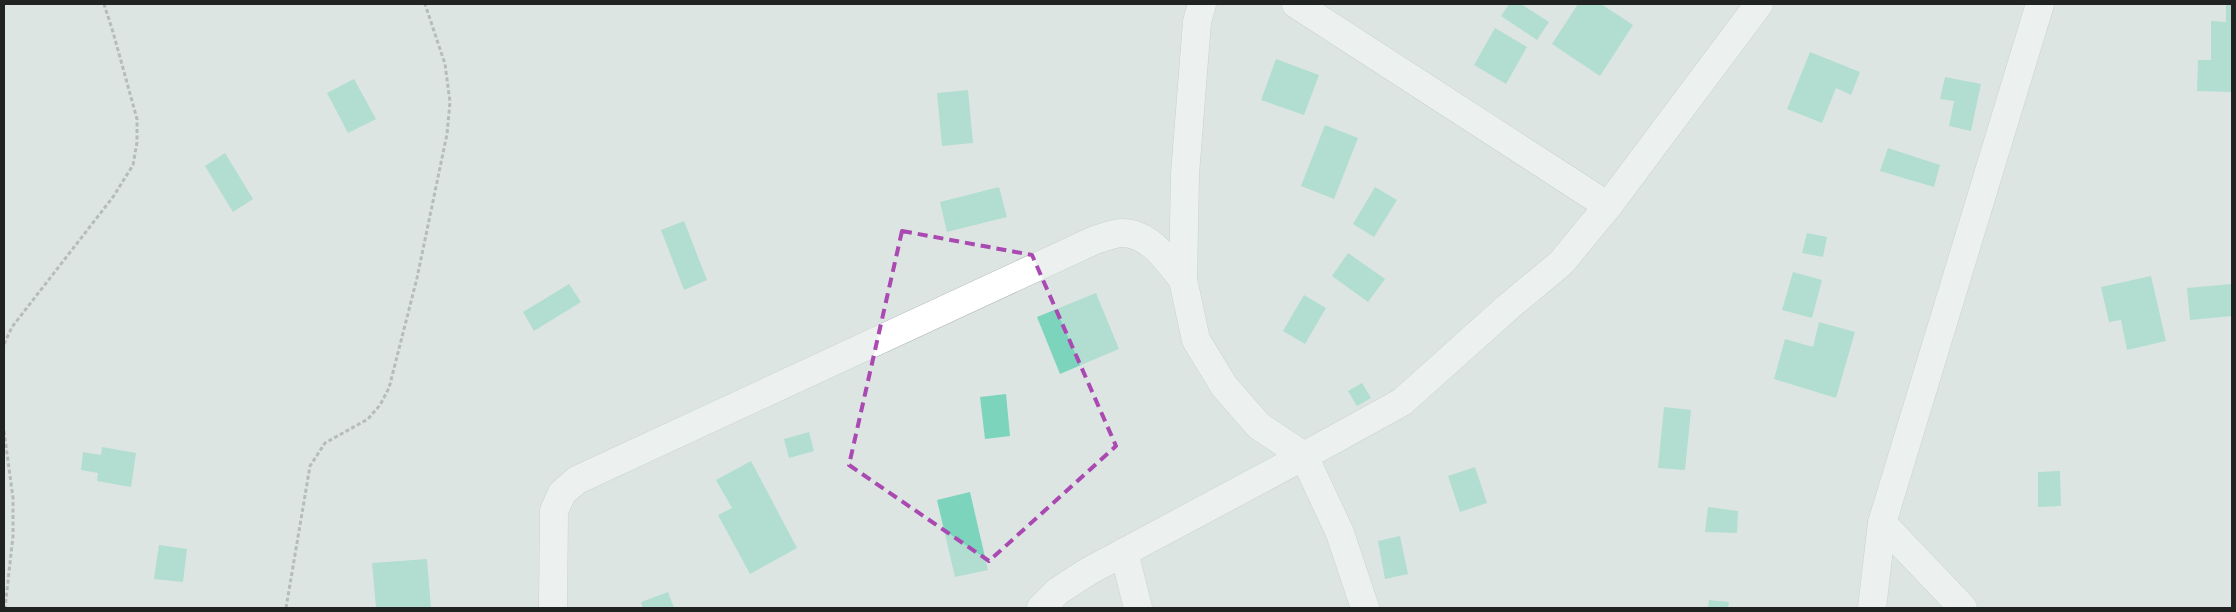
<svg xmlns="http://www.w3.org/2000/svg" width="2236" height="612" viewBox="0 0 2236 612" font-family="'Exo 2',sans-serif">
<rect width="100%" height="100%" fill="#dde5e2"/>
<g fill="#7cd4bc">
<polygon points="1509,4 1521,4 1549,22 1537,40 1501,16"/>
<polygon points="1578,4 1601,4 1633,25 1600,76 1552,44"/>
<polygon points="2226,5 2232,5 2232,92 2197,91 2198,60 2211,60 2211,21 2226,22"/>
<polygon points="1495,28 1527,47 1506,84 1474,65"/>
<polygon points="1810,52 1860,72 1851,95 1836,88 1822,123 1787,109"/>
<polygon points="1276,59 1319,75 1304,115 1261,100"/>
<polygon points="1945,77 1981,84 1971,131 1949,126 1954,101 1940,99"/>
<polygon points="354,79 376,119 348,133 327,93"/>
<polygon points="968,90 973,143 942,146 937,93"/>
<polygon points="1325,125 1358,138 1334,199 1301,186"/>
<polygon points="1888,148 1940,165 1934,187 1880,171"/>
<polygon points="225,153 253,199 233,212 205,166"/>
<polygon points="999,187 1007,217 947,232 940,202"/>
<polygon points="1375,187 1397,200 1374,237 1353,224"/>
<polygon points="684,221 707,280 684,290 661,230"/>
<polygon points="1807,233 1827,237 1823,257 1802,253"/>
<polygon points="1348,253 1385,279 1368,302 1332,276"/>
<polygon points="1793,272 1822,280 1812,318 1782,310"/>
<polygon points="2151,276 2166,341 2127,350 2121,320 2109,322 2101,287"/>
<polygon points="569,284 581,302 534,331 523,312"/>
<polygon points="2232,284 2232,316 2190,320 2187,288"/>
<polygon points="1096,293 1119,349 1060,374 1037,317"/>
<polygon points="1304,295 1326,308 1305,344 1283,331"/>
<polygon points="1819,322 1855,332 1836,398 1774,379 1785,339 1813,347"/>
<polygon points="1362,383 1371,398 1357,406 1348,391"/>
<polygon points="1006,394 1010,436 985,439 980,397"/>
<polygon points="1664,407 1691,410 1685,470 1658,468"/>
<polygon points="809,432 814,451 789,458 784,439"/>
<polygon points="102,447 136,453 131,487 97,481 98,473 81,470 83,452 101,455"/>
<polygon points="751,461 797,548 750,574 718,515 732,508 716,480"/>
<polygon points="1475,467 1487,503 1460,512 1448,476"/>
<polygon points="2060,471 2061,506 2038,507 2038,472"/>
<polygon points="970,492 988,570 955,577 937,500"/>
<polygon points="1708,507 1738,511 1737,533 1705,532"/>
<polygon points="1400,536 1408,574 1385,579 1378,541"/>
<polygon points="159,545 187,549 183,582 154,579"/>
<polygon points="427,559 431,608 376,608 372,563"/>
<polygon points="668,592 674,608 643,608 641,602"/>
<polygon points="1709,600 1729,602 1728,608 1708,608"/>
</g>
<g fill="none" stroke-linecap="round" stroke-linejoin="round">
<defs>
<g id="street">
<polyline points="1296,4 1608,206"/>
<polyline points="1124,552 1138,608"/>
<path d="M 553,608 L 554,511 L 562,493 L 577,480 L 1095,240 C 1103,238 1113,233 1122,233 C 1150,233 1168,261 1183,280"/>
<polyline points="1041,608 1058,591 1089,571 1304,456 1259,426 1224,386 1196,340 1183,280 1185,174 1197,22 1202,4"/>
<polyline points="1365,608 1340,533 1304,456 1402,402 1508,307 1561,263 1608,206 1759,4"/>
<polyline points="1872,608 1882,523"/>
<polyline points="1963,608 1882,523 2040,4"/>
</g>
</defs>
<use href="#street" stroke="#b2bab8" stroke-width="29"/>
<g stroke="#868b89" stroke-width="3" stroke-dasharray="4 2.5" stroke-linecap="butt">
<polyline points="4,344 12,327 113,197 133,165 137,142 137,119 113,32 104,4"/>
<polyline points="4,431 13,498 13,536 5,608"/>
<polyline points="286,608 310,466 325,443 368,419 380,405 389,388 417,278 447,134 450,102 445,64 425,4"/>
</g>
<use href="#street" stroke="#fff" stroke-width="28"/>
</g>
<path d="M0 0H2236V612H0ZM 902,231 L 1032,255 L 1116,446 L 989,561 L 849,465 Z" fill="#dde5e2" fill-opacity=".55" fill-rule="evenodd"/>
<path fill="none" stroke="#a949b1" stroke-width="4" stroke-dasharray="10 6" stroke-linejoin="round" d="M 902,231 L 1032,255 L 1116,446 L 989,561 L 849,465 Z"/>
<rect width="2236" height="612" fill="none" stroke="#212323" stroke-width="10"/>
</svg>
